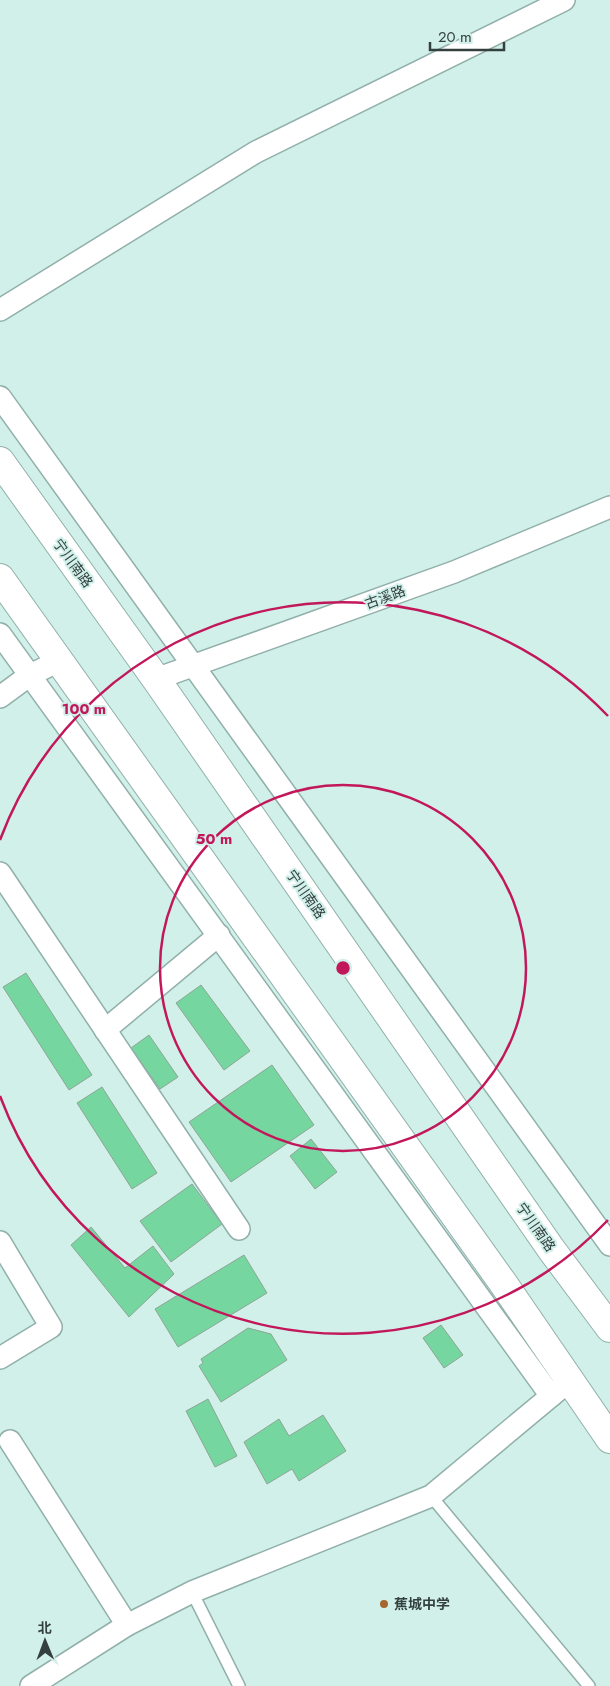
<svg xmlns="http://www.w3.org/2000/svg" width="610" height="1686" viewBox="0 0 610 1686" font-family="Jost,'Noto Sans SC',sans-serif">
<rect width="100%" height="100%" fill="#d1f0ea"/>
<g fill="#75d6a0" stroke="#8ea596">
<polygon points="26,973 92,1075 69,1090 3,987"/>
<polygon points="201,985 250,1051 224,1070 176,1003"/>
<polygon points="149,1035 178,1077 160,1089 131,1048"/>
<polygon points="272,1065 314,1125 231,1182 189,1122"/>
<polygon points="102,1087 157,1173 132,1189 77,1103"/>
<polygon points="311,1139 337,1172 315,1189 290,1156"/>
<polygon points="192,1184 222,1224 171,1262 140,1221"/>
<polygon points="91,1227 125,1268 153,1246 174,1274 129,1317 71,1245"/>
<polygon points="244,1255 267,1293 178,1347 155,1309"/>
<polygon points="441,1325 463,1355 444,1368 423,1338"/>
<polygon points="248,1328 271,1334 287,1360 221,1402 199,1366 203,1363 201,1359"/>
<polygon points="208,1399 237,1456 215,1467 186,1411"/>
<polygon points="323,1415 346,1451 299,1481 292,1469 267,1484 244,1442 279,1419 289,1436"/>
</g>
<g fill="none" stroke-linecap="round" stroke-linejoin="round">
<defs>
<g id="lane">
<polyline points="431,1496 589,1686"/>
<polyline points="192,1592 239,1686"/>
</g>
<g id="street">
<polyline points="0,310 256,152 564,0"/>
<polyline points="0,397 610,1245"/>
<polyline points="0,634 551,1396"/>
<polyline points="156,679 454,572 610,507"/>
<polyline points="0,697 30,675 59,661"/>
<polyline points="0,873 239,1229"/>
<polyline points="105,1030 219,935"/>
<polyline points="0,1242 51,1327 0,1358"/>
<polyline points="10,1441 127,1625"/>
<polyline points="31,1686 127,1625 192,1592 431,1496 562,1387"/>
</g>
<g id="secondary">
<polyline points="0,461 156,679 551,1249 610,1328"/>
<polyline points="0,578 503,1283 610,1439"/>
</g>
</defs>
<use href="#lane" stroke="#92b0aa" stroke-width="14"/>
<use href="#street" stroke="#92b0aa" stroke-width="24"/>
<use href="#secondary" stroke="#92b0aa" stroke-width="30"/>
<use href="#lane" stroke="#fff" stroke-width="11"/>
<use href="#street" stroke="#fff" stroke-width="21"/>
<use href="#secondary" stroke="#fff" stroke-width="28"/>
</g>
<g fill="none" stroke="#c2185b" stroke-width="2.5">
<circle cx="343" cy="968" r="183"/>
<path d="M608 1220A366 366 0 0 1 0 1096M0 840A366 366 0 0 1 608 716"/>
</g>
<circle fill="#a6662f" stroke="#d1f0ea" stroke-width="2" cx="384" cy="1604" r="5"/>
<g text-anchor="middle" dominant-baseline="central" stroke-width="4" stroke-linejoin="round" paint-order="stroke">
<g font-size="14" fill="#34403d" stroke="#d1f0ea">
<text transform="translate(73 563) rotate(54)">宁川南路</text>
<text transform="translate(385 597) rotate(-20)">古溪路</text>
<text transform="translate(306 894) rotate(55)">宁川南路</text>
<text transform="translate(536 1227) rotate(55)">宁川南路</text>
</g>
<g font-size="14" font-weight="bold" fill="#34403d" stroke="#d1f0ea" text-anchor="start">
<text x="394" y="1604">蕉城中学</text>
</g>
</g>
<circle cx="343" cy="968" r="8" fill="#c2185b" stroke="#d1f0ea" stroke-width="2.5"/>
<g font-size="15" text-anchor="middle" font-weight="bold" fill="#c2185b" stroke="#d1f0ea" stroke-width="4" stroke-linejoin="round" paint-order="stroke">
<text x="84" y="714">100 m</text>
<text x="214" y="844">50 m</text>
</g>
<g transform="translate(45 1641) rotate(359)" stroke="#d1f0ea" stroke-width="4" paint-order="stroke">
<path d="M0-4L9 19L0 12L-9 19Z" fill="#34403d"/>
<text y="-8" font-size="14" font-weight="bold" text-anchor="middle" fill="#34403d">北</text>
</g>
<path d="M430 42v8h74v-8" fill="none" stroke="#34403d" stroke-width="2.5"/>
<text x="438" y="42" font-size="15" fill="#34403d" stroke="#d1f0ea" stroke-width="4" paint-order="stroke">20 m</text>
</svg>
